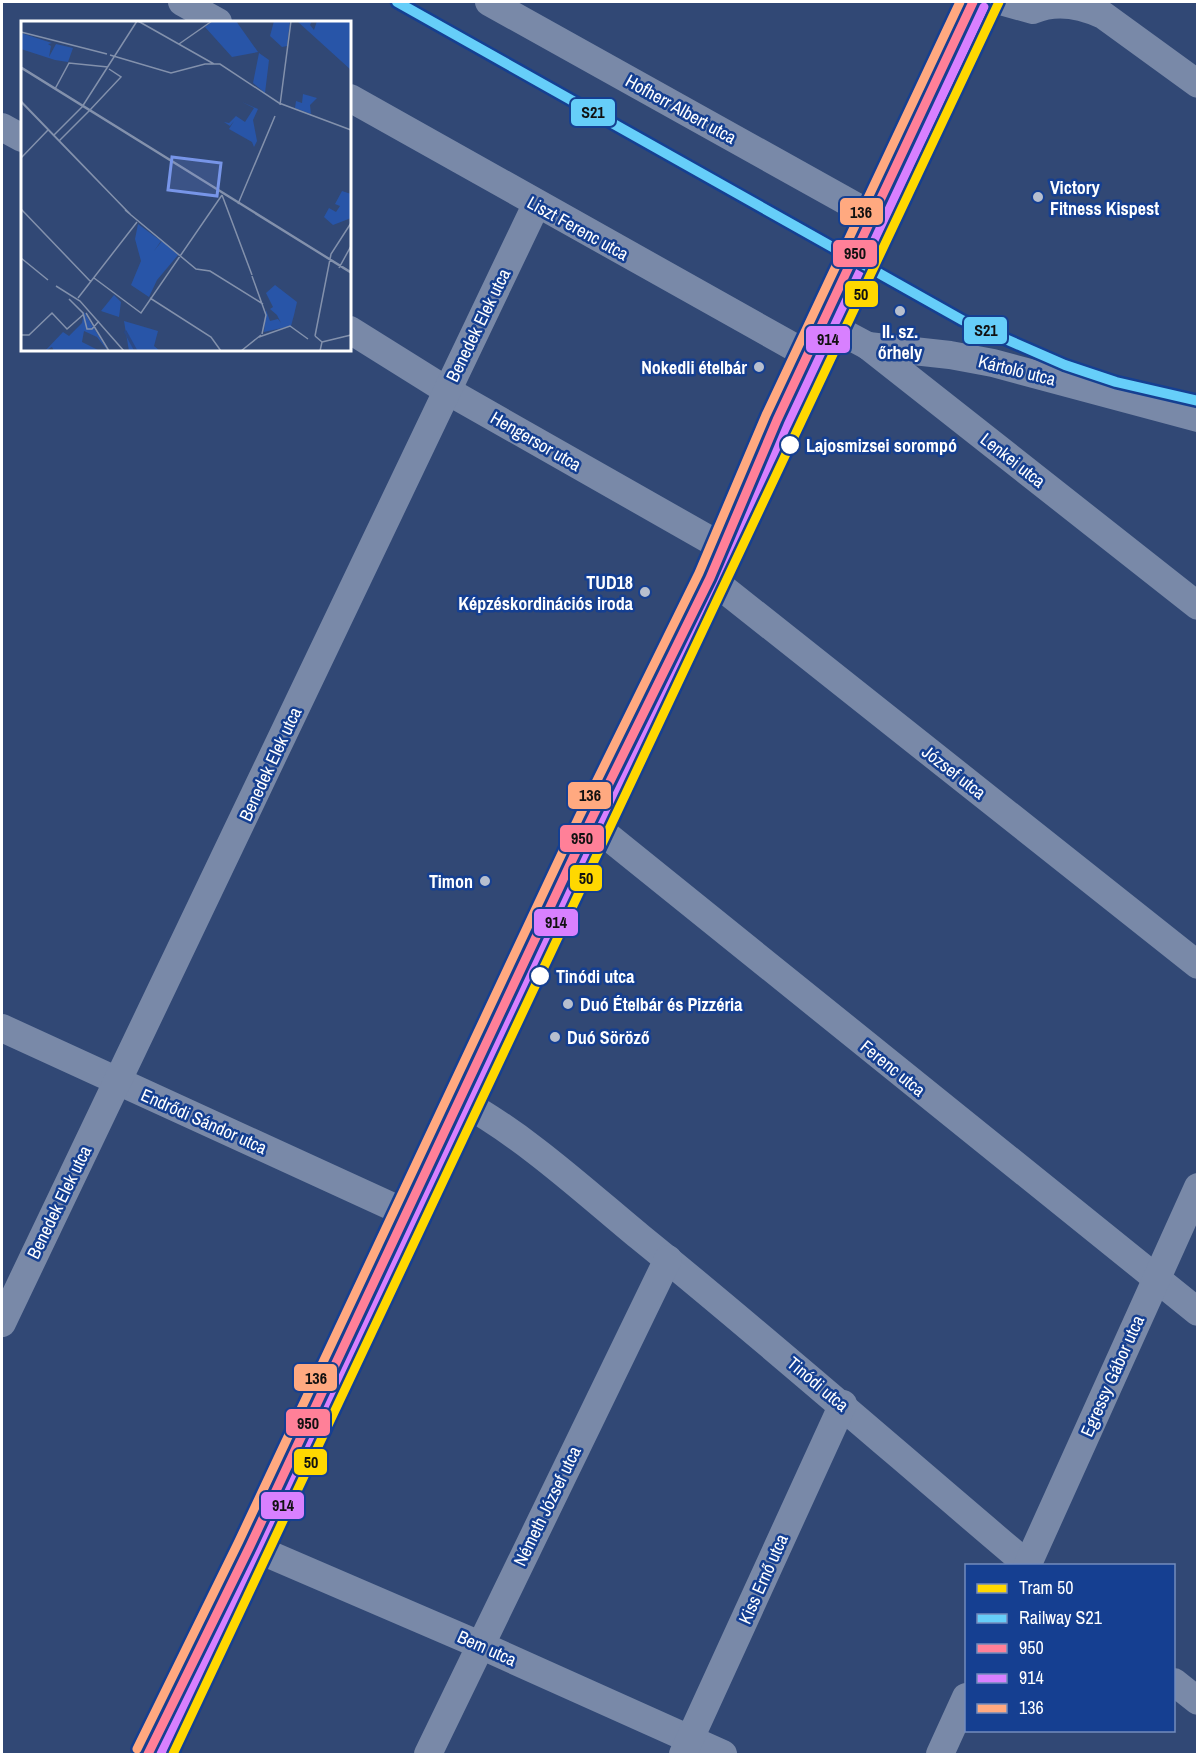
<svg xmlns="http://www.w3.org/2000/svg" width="1199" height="1756" viewBox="0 0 1199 1756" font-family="'Archivo Narrow',sans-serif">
<rect width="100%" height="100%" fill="#314875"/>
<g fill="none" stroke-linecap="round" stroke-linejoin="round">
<g stroke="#7989a8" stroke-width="28">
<polyline points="182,2 218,22"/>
<polyline points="489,2 873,216"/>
<path d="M 1004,2 L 1033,10 C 1056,0 1081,5 1103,15 L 1198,84"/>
<polyline points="350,98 808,355"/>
<polyline points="2,127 22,138"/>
<polyline points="823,322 868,346 1198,606"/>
<polyline points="350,330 446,390 724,548"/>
<polyline points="868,346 950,355 993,363 1198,418"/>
<polyline points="710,578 1198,965"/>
<polyline points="590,822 1198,1312"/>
<polyline points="2,1028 406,1213"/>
<path d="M 459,1100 C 525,1136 582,1189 640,1237 C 772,1344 899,1456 1029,1566"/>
<polyline points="2,1323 536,205"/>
<polyline points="250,1546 480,1645 723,1754"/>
<polyline points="1027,1566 1198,1187"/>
<polyline points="1174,1682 1198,1701"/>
<polyline points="428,1754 668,1259"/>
<polyline points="683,1754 843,1404"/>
<polyline points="940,1754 966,1697"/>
</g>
<polyline stroke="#7889a7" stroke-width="33" points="148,1754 250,1546 590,822 710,578 777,420 973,2"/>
<defs>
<polyline id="bus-1" points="148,1754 250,1546 590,822 710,578 777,420 973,2"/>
<polyline id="bus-2" points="161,1754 261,1551 601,827 721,583 788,425 984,7"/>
<polyline id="bus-3" points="137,1749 239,1541 579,817 699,573 766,415 960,2"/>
</defs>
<use href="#bus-1" stroke="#153f91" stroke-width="14"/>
<use href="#bus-2" stroke="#153f91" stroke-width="14"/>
<use href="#bus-3" stroke="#153f91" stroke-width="14"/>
<use href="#bus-1" stroke="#ff8098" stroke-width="9"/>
<use href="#bus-2" stroke="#d880ff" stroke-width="9"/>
<use href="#bus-3" stroke="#ffa980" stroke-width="9"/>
<defs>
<polyline id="rail-1" points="397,2 962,320 1065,365 1116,382 1198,401"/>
</defs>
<use href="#rail-1" stroke="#153f91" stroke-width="15"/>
<use href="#rail-1" stroke="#66cef9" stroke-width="10"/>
<defs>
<polyline id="tram-1" points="173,1754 999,2"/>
</defs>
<use href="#tram-1" stroke="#153f91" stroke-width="14"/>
<use href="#tram-1" stroke="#ffd800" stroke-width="9"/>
</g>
<g fill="#b7bfcf" stroke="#153f91" stroke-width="2">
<circle cx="1038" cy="197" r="6"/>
<circle cx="900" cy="311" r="6"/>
<circle cx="759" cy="367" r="6"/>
<circle cx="645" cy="592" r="6"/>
<circle cx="485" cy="881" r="6"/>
<circle cx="568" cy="1004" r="6"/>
<circle cx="555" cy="1037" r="6"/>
</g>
<g fill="#fff" stroke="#153f91" stroke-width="2">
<circle cx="790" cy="445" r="10"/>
<circle cx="540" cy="976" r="10"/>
</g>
<g text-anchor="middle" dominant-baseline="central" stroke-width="5" stroke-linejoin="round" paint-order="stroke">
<g font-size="18" fill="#fff" stroke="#153f91">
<text transform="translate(681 109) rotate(29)">Hofherr Albert utca</text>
<text transform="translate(578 228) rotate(29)">Liszt Ferenc utca</text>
<text transform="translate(478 325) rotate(-64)">Benedek Elek utca</text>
<text transform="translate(1017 370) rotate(14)">Kártoló utca</text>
<text transform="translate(536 441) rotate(30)">Hengersor utca</text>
<text transform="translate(1013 460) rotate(38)">Lenkei utca</text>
<text transform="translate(270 764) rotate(-65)">Benedek Elek utca</text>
<text transform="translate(954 772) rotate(38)">József utca</text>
<text transform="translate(893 1068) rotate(39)">Ferenc utca</text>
<text transform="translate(204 1121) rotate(24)">Endrődi Sándor utca</text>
<text transform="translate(59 1202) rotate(-64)">Benedek Elek utca</text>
<text transform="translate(1112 1376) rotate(-66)">Egressy Gábor utca</text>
<text transform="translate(818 1384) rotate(40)">Tinódi utca</text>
<text transform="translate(547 1506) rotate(-64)">Németh József utca</text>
<text transform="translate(763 1579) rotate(-66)">Kiss Ernő utca</text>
<text transform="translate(487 1648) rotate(24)">Bem utca</text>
</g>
<g font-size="18" font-weight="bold" fill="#fff" stroke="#153f91" text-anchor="start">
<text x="1050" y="187">Victory<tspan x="1050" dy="21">Fitness Kispest</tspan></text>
<text x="900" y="331" text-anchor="middle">II. sz.<tspan x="900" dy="21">őrhely</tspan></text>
<text x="747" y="367" text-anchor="end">Nokedli ételbár</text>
<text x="633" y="582" text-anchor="end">TUD18<tspan x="633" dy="21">Képzéskordinációs iroda</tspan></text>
<text x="473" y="881" text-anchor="end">Timon</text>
<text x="580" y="1004">Duó Ételbár és Pizzéria</text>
<text x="567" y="1037">Duó Söröző</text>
</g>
<g font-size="18" font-weight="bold" fill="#fff" stroke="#153f91" text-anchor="start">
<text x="806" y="445">Lajosmizsei sorompó</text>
<text x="556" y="976">Tinódi utca</text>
</g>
</g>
<g transform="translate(21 21)">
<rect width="330" height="330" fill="#314875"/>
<path d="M 192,0 L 215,0 L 237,31 L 211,36 L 184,6 ZM 253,0 L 269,0 L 266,25 L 261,26 L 249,15 ZM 276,0 L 291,0 L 289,4 L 293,9 L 296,0 L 330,0 L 330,49 ZM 0,12 L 31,22 L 27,23 L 30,25 L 28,36 L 35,23 L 52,27 L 47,41 L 34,39 L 0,28 ZM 238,32 L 248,39 L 244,72 L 232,62 ZM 282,73 L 296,77 L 289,84 L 290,93 L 274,87 L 275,80 L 281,82 ZM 221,81 L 237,88 L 232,99 L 236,120 L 233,126 L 231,121 L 208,108 L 213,100 L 209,105 L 203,101 L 208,102 L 215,95 L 224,101 L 233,87 ZM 321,170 L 330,173 L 330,197 L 312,204 L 303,196 L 308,187 L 315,191 L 319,185 L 314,183 ZM 117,203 L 140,220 L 133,230 L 141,220 L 157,234 L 136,259 L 128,276 L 110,264 L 120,240 L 114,218 ZM 254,264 L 276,281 L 273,294 L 270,305 L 243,311 L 245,289 L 249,300 L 257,298 L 260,302 L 256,294 L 249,288 L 252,286 L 245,272 ZM 93,274 L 100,281 L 98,296 L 80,290 ZM 63,291 L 87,330 L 76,316 L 63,310 L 61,321 L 79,330 L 33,330 L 31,326 L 24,330 L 42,311 L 48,315 L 61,302 ZM 103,300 L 137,310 L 133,325 L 139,330 L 108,330 Z" fill="#2855a8"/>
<path fill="none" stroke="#2b4985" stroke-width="3" d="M 104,310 L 115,330"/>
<path fill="none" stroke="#8391ac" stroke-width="1.5" d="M 117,0 L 193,43M 0,11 L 86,33M 158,23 L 191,0M 89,34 L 150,52 L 184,43 L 199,43 L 258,82 L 330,109M 0,46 L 330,251M 0,47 L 330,252M 34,68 L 48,42 L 87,46M 0,80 L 105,189M 0,81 L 110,194M 259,84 L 270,0M 61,86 L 116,0M 68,90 L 100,56 L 88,48M 32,115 L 61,86M 38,120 L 68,90M 0,137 L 27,109M 201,174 L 231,254M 217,183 L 254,95M 0,188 L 70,261M 104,189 L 175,248 L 189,250 L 242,283M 0,237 L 27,259M 318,247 L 330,225M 231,255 L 245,294 L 241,313M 73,257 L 120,292 L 201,174M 35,265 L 59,280 L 103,330M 57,277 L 116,201M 129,277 L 190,316 L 200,330M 48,278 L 62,292 L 66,308 L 71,308 L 78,300M 65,292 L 88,330M 0,314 L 8,314 L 31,292 L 46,308 L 63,293M 294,315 L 310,233 L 330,202M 294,315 L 301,321 L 299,330M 238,316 L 269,305 L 287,318M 301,321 L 330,314M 220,330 L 240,314"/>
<path fill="#7795e8" fill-opacity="0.15" stroke="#7795e8" stroke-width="3" d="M 151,136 L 200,142 L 196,175 L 147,169 Z"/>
<rect width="330" height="330" fill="none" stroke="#fff" stroke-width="3"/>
</g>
<g stroke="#153f91" stroke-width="2">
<rect x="570" y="98" width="46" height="29" rx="6" fill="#66cef9"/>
<rect x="839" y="197" width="45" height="29" rx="6" fill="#ffa980"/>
<rect x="832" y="239" width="46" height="29" rx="6" fill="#ff8098"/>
<rect x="844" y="280" width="35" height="28" rx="6" fill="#ffd800"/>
<rect x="963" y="316" width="45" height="29" rx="6" fill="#66cef9"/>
<rect x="805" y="325" width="46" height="29" rx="6" fill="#d880ff"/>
<rect x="567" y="781" width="45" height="29" rx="6" fill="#ffa980"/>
<rect x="559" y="824" width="46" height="29" rx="6" fill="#ff8098"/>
<rect x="569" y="864" width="34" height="28" rx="6" fill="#ffd800"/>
<rect x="533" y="908" width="46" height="29" rx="6" fill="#d880ff"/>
<rect x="293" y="1363" width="45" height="29" rx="6" fill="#ffa980"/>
<rect x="285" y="1408" width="46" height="29" rx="6" fill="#ff8098"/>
<rect x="293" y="1448" width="35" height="28" rx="6" fill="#ffd800"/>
<rect x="260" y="1491" width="45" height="29" rx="6" fill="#d880ff"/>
</g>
<g font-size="16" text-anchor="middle" font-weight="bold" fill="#111">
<text x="593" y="118">S21</text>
<text x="861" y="218">136</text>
<text x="855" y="259">950</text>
<text x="861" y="300">50</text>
<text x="986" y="336">S21</text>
<text x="828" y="345">914</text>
<text x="590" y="801">136</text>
<text x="582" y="844">950</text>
<text x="586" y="884">50</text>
<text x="556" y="928">914</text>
<text x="316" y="1384">136</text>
<text x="308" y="1429">950</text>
<text x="311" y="1468">50</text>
<text x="283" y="1511">914</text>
</g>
<rect width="1199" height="1756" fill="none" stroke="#ffffff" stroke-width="6"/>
<rect x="965" y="1564" width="210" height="168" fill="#153f91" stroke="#738cbd" stroke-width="1.5"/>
<rect x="977" y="1584" width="30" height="9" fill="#ffd800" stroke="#738cbd" stroke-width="1.5"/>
<text x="1019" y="1594" font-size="18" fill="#ffffff">Tram 50</text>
<rect x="977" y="1614" width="30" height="9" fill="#66cef9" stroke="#738cbd" stroke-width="1.5"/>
<text x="1019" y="1624" font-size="18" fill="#ffffff">Railway S21</text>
<rect x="977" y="1644" width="30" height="9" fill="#ff8098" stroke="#738cbd" stroke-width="1.5"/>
<text x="1019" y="1654" font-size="18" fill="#ffffff">950</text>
<rect x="977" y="1674" width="30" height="9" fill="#d880ff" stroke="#738cbd" stroke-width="1.5"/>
<text x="1019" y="1684" font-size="18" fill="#ffffff">914</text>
<rect x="977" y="1704" width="30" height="9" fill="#ffa980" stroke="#738cbd" stroke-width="1.5"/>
<text x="1019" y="1714" font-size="18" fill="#ffffff">136</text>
</svg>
